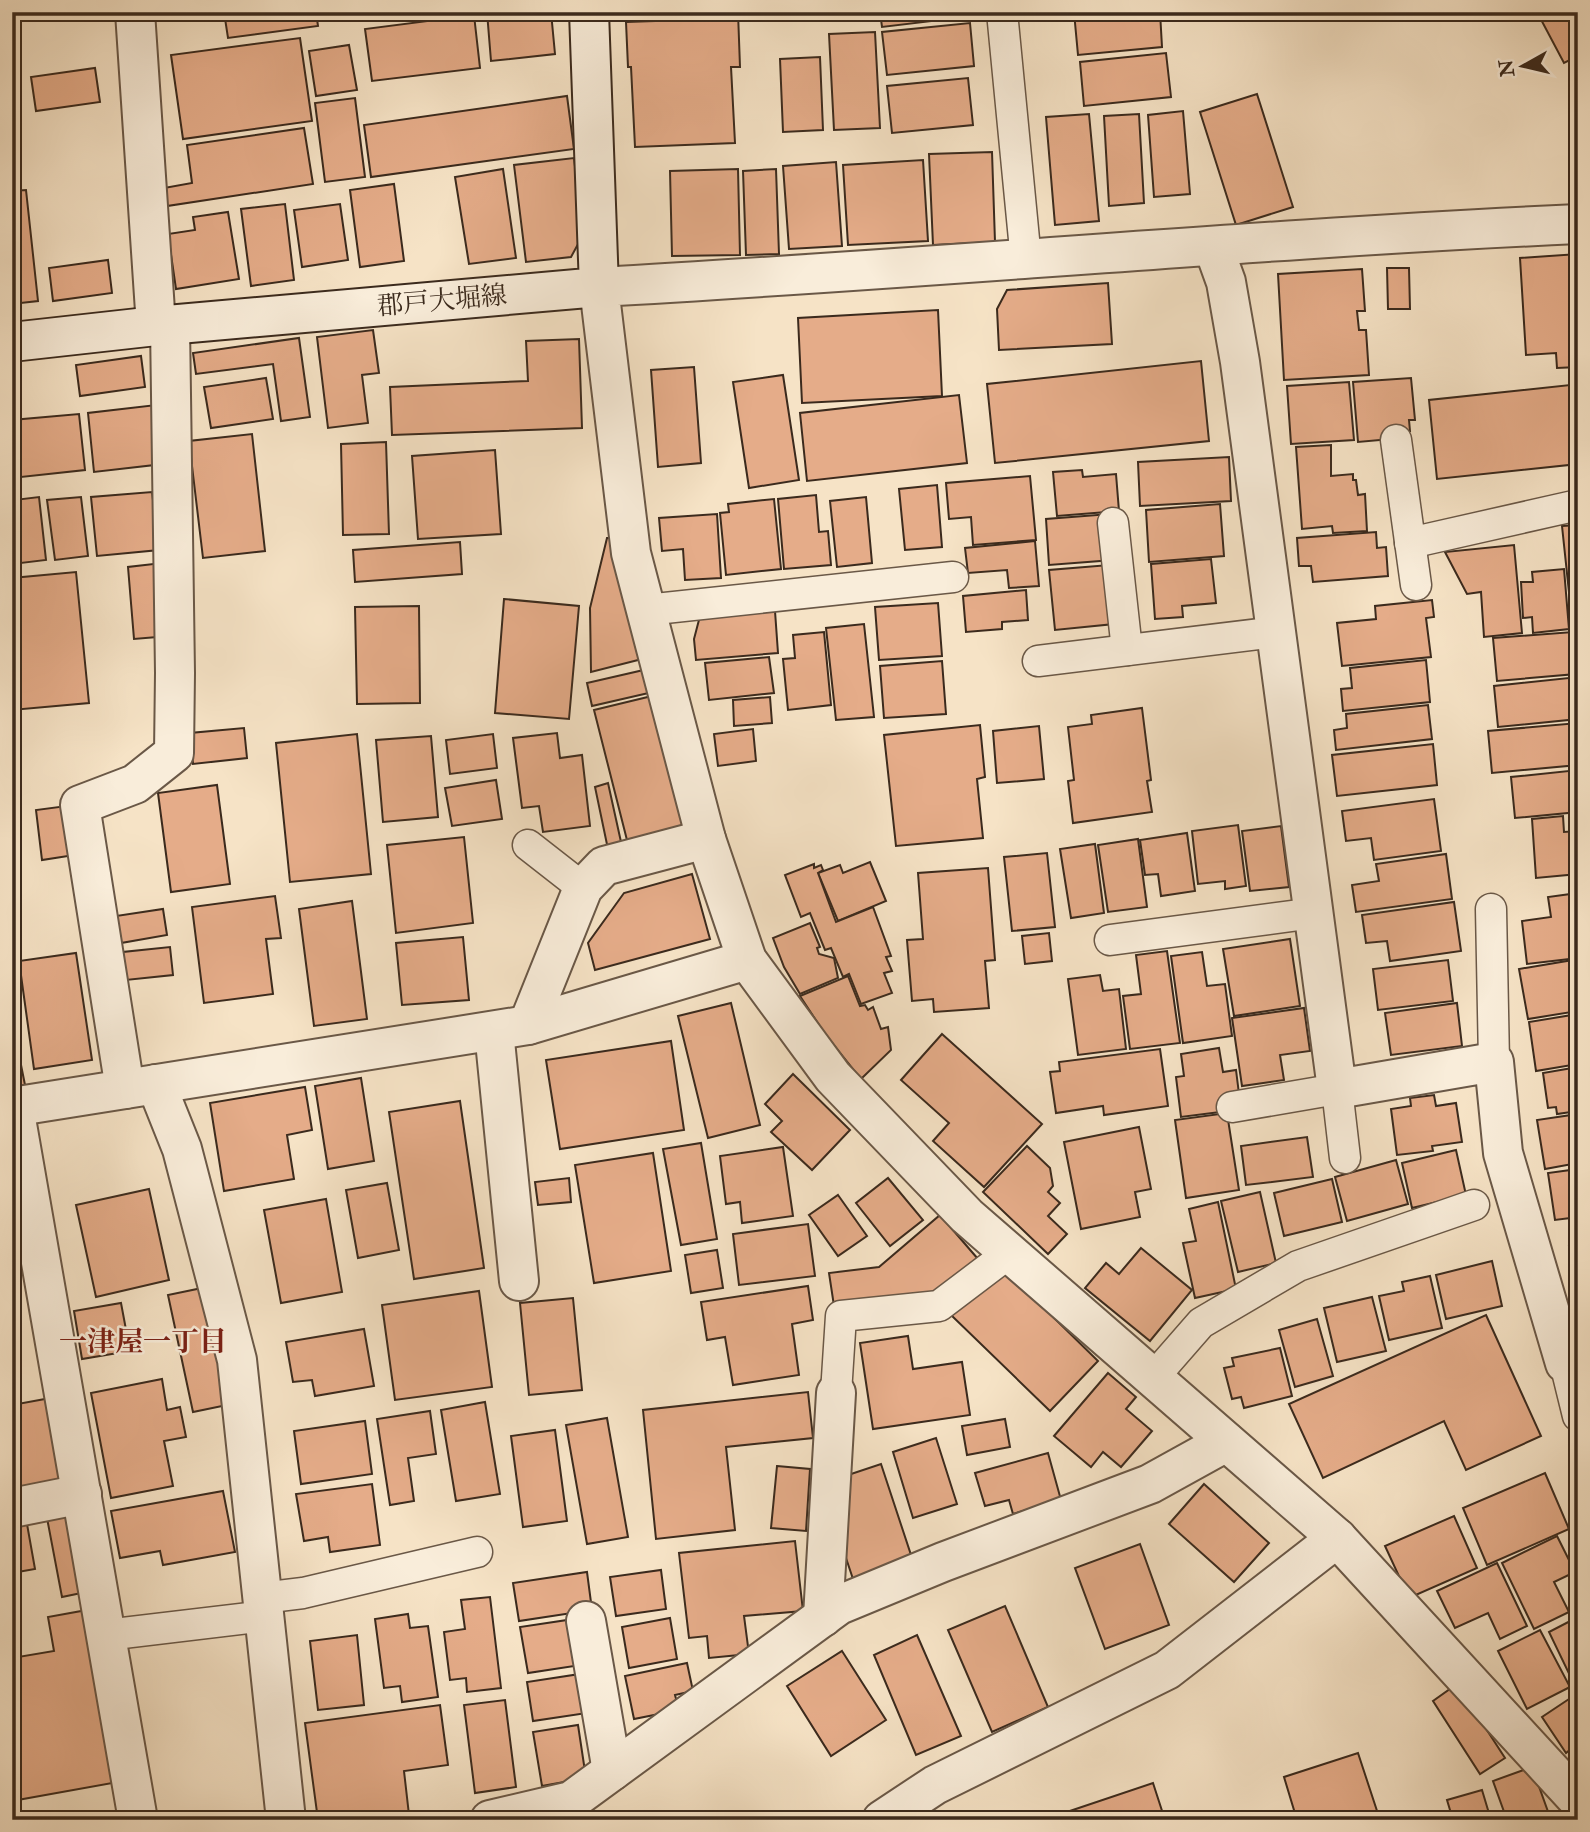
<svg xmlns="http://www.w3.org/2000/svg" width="1590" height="1832" viewBox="0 0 1590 1832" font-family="'IM FELL Double Pica','Noto Serif JP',serif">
<rect width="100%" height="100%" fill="#f6e3c6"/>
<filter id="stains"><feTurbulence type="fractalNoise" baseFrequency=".00286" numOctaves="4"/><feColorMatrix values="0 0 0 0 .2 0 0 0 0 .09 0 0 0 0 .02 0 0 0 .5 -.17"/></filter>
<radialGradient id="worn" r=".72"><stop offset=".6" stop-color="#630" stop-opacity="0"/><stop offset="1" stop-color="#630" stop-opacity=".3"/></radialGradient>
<g fill="#e5ac89" stroke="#3b2a1d" stroke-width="2">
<polygon points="224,12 316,12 318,26 228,38"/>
<polygon points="487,12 551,12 555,54 491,61"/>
<polygon points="738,12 740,67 731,67 735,143 635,147 631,67 628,67 626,22 684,20 684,13"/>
<polygon points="880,12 965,12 966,17 882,27"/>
<polygon points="1074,12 1160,12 1162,47 1078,55"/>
<polygon points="1537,12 1578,12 1578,56 1564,63"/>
<polygon points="474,15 480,68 372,81 365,29"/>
<polygon points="970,23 974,66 887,75 882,32"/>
<polygon points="875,32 880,128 834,130 829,34"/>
<polygon points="300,38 312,121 183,139 171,55"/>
<polygon points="349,45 357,90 316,96 309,51"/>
<polygon points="1166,53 1171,97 1084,106 1080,62"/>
<polygon points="820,57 823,130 783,132 780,59"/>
<polygon points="95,68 100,102 36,111 31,77"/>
<polygon points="968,78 973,125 892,133 887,86"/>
<polygon points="1257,94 1293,207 1236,225 1200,112"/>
<polygon points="567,96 574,149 371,177 364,125"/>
<polygon points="355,98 365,177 325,182 315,103"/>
<polygon points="1183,111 1190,194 1154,197 1148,115"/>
<polygon points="1089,114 1099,221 1055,225 1046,117"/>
<polygon points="1139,114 1144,203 1109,206 1104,116"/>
<polygon points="304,128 313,184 167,206 164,188 192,183 187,145"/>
<polygon points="992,152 995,242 933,245 929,154"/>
<polygon points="574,158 583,235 571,257 526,262 514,165"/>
<polygon points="923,160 928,241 848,245 843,165"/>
<polygon points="836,162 842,246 789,249 783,166"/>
<polygon points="503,169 516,258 469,264 455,177"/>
<polygon points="738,169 740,255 672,256 670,171"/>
<polygon points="776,169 779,254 746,255 743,171"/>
<polygon points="394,184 404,261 360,267 350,190"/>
<polygon points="26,190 38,301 12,304 12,191"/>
<polygon points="285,204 294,280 251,286 241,209"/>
<polygon points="340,204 348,260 302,267 294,210"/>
<polygon points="228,212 239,279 176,289 168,234 195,230 193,217"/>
<polygon points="1578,254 1578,367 1557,368 1556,353 1526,355 1520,258"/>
<polygon points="108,260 112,293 53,301 49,268"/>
<polygon points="1387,268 1409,268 1410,309 1388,309"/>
<polygon points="1362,269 1365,311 1357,311 1359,330 1366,330 1369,375 1284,380 1278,274"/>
<polygon points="1108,283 1112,344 999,350 997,309 1007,290"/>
<polygon points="938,310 942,396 802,403 798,318"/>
<polygon points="373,330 379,373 362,375 368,423 328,428 317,337"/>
<polygon points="299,338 310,417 281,421 273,364 196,374 193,353"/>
<polygon points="579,339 582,428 392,435 390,387 528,381 526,341"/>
<polygon points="141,356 145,387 80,396 76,365"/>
<polygon points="1201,361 1209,441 995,463 987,384"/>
<polygon points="694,367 701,463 658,467 651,370"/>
<polygon points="783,375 799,480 749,488 733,382"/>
<polygon points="266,378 273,419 211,428 204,387"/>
<polygon points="1411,378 1415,420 1409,420 1410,431 1400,432 1391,439 1358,442 1353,382"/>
<polygon points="1349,382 1354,440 1291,444 1287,386"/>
<polygon points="1570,385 1578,464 1437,479 1429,400"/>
<polygon points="959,395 967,463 807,481 800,413"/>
<polygon points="156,405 163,464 94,472 88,413"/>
<polygon points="79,414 85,470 12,478 12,420"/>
<polygon points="252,434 265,551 203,558 189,441"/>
<polygon points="386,442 389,534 343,535 341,444"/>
<polygon points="1331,445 1331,476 1353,474 1353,480 1356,480 1358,495 1365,494 1367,531 1333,533 1332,526 1302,529 1296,447"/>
<polygon points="495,450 501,534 418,539 412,456"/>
<polygon points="1229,457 1231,501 1140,506 1138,462"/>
<polygon points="1082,470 1083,477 1116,474 1119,511 1057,516 1053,472"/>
<polygon points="1030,476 1036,540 973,545 971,517 949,519 946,483"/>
<polygon points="937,485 942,547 905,550 899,489"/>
<polygon points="152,492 159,550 97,556 91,497"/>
<polygon points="816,495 819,532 828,531 831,565 784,569 778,499"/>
<polygon points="39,497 46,560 21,563 14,500"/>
<polygon points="81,497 88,556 55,560 47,500"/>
<polygon points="866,497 872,563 837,567 830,501"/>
<polygon points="774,499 781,569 726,575 720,513 729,512 728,504"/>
<polygon points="1220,504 1224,556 1149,562 1146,510"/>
<polygon points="717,514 721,578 685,580 683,549 662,551 659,518"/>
<polygon points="1110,514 1113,560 1049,565 1046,519"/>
<polygon points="1578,525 1578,629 1573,630 1562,526"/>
<polygon points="1376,532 1377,548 1386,547 1388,576 1313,582 1311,566 1299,566 1297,538"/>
<polygon points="607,538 615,538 646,658 591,672 590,608"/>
<polygon points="1035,541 1039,586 1009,588 1007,570 968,573 965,548"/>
<polygon points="460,542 462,574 355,582 353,550"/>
<polygon points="1514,545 1522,633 1484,637 1481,592 1467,594 1445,552"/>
<polygon points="1211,559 1216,603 1182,606 1183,617 1155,619 1151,564"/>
<polygon points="162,563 169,636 134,639 128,567"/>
<polygon points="1109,565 1114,624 1055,630 1049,570"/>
<polygon points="1564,569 1569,629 1533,633 1532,617 1523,618 1521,582 1533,582 1532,572"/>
<polygon points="76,572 89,703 12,710 12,578"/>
<polygon points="1026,590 1028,620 1002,622 1002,629 966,632 963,596"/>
<polygon points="504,599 579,606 569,719 495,713"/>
<polygon points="1432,600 1434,617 1426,618 1431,657 1342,666 1337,623 1376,619 1375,606"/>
<polygon points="938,603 942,656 879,660 875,607"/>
<polygon points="419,606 420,703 357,704 355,607"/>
<polygon points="775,611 778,653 696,660 694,639 700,616"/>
<polygon points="864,624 874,717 836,720 826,628"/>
<polygon points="824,632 831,705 788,710 783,659 795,658 793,635"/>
<polygon points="1573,632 1576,674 1497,681 1493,638"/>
<polygon points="769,657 774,693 709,700 705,663"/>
<polygon points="1426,660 1430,702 1343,711 1341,689 1352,688 1350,668"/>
<polygon points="942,661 946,714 884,718 880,666"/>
<polygon points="648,669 653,692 592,706 587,683"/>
<polygon points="1578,677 1578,719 1498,727 1494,686"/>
<polygon points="656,695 691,828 628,844 594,710"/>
<polygon points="770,697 772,723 734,726 733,700"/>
<polygon points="1428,705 1432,739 1336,750 1334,730 1347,728 1346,714"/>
<polygon points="1142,708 1151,780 1147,781 1152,812 1073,823 1068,781 1074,780 1068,727 1092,724 1091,715"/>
<polygon points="1578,723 1578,765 1492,773 1488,731"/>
<polygon points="980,725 985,777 977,779 983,838 896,846 884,735"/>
<polygon points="1039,726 1044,779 997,783 993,731"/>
<polygon points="244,728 247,758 193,764 190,733"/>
<polygon points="753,729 756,761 718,766 714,734"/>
<polygon points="557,733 560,758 582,755 590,826 543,832 539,806 522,808 513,738"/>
<polygon points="357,734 371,874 290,882 276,743"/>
<polygon points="493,734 497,768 450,774 446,740"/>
<polygon points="431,736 438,817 383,822 376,740"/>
<polygon points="1433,744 1437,785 1337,796 1332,755"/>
<polygon points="1578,770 1578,812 1515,818 1511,777"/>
<polygon points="496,780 502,819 452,826 445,788"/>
<polygon points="608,783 623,851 609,854 595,787"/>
<polygon points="217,785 230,884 171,892 158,793"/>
<polygon points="1434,799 1441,851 1374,860 1371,838 1346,841 1342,811"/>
<polygon points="74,805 81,854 42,860 36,810"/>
<polygon points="1563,816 1564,832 1578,831 1578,874 1536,878 1532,819"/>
<polygon points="1238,825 1246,886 1225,889 1225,881 1198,884 1192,831"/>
<polygon points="1281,826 1289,887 1250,891 1242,831"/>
<polygon points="1187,833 1195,891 1161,896 1158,874 1145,875 1140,840"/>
<polygon points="464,837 473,923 396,933 387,845"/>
<polygon points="1138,839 1147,907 1108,912 1098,845"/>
<polygon points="1095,844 1104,913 1071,918 1060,849"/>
<polygon points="1047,853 1055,927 1012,931 1004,857"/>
<polygon points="1446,854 1452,899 1356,912 1352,885 1379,881 1376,864"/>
<polygon points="870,862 886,901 838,921 818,873 840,865 843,873"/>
<polygon points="814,864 814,868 821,865 823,870 818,873 836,922 873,907 891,956 886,957 892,971 884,973 892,993 861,1004 849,974 843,977 831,948 825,950 810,913 801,917 785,875"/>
<polygon points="988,868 995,960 985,961 989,1008 934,1012 933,999 912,1001 907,940 923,939 918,873"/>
<polygon points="692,874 710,939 595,970 588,943 624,893"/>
<polygon points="1578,893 1578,958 1527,964 1522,921 1551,917 1548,897"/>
<polygon points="275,896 281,938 266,939 273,994 204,1003 192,907"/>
<polygon points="352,901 367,1019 314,1026 299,909"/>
<polygon points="1454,902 1461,951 1390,961 1387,941 1366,943 1362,915"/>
<polygon points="163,909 167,935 121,943 116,916"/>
<polygon points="810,923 820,947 817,948 819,954 834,958 838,978 800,994 784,967 773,938"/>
<polygon points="1049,933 1052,961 1025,964 1022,936"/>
<polygon points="463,937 469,1000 402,1005 396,943"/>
<polygon points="1290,939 1300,1006 1234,1016 1223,949"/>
<polygon points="170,947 173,975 126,980 123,952"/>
<polygon points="1167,951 1180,1043 1130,1049 1123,996 1141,994 1136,955"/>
<polygon points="1202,952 1207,986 1225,984 1232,1036 1183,1043 1171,956"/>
<polygon points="76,953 92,1060 34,1069 19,961"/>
<polygon points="1448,960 1453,1001 1378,1010 1373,969"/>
<polygon points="1573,960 1574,965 1578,965 1578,1011 1528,1019 1519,969"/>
<polygon points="1100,975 1103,991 1119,989 1126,1049 1078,1055 1068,979"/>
<polygon points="848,976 860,1006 865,1005 868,1010 873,1007 881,1029 888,1027 891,1050 861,1079 825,1034 800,996"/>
<polygon points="731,1003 760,1125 708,1138 678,1016"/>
<polygon points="1457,1003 1462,1046 1391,1055 1385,1013"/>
<polygon points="1304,1008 1310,1051 1280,1055 1284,1080 1242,1086 1232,1018"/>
<polygon points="1578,1014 1578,1064 1536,1071 1529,1022"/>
<polygon points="12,1020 25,1085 12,1087"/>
<polygon points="942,1034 1042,1124 984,1187 933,1141 949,1123 901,1080"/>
<polygon points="671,1041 684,1130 560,1149 546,1060"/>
<polygon points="1219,1048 1223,1072 1236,1070 1239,1094 1228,1111 1181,1117 1176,1077 1184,1076 1181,1054"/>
<polygon points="1160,1049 1168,1106 1104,1115 1103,1106 1056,1113 1050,1072 1060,1071 1059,1062"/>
<polygon points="1578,1067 1578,1111 1557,1114 1556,1107 1548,1108 1543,1073"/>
<polygon points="793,1074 850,1130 812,1170 771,1132 782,1121 765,1104"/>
<polygon points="361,1078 374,1161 328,1169 315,1086"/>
<polygon points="305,1087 312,1130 287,1135 294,1179 224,1191 210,1103"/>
<polygon points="1434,1095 1436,1106 1456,1103 1462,1142 1432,1146 1433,1151 1397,1155 1391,1109 1411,1106 1410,1098"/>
<polygon points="460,1101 484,1268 414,1279 389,1112"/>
<polygon points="1227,1113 1239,1190 1186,1198 1175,1120"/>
<polygon points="1578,1114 1578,1163 1545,1169 1537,1120"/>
<polygon points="1139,1127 1151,1189 1135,1192 1140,1217 1081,1229 1064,1142"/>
<polygon points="1307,1137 1313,1177 1246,1185 1241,1146"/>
<polygon points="701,1143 717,1239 681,1245 663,1149"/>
<polygon points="1027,1146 1050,1168 1053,1186 1048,1192 1060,1203 1048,1216 1067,1234 1048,1254 983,1192"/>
<polygon points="783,1147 793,1216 742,1223 740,1202 726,1204 720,1156"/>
<polygon points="1456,1150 1466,1195 1412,1208 1402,1163"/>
<polygon points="653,1153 671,1271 594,1283 575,1165"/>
<polygon points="1396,1160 1408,1204 1347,1221 1335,1177"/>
<polygon points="1578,1169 1578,1217 1555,1220 1548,1173"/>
<polygon points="569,1178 571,1202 538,1205 535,1182"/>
<polygon points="888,1178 923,1220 890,1246 856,1203"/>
<polygon points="1332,1179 1342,1222 1284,1236 1274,1193"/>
<polygon points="12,1182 24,1259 12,1261"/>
<polygon points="387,1183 399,1250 358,1258 346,1190"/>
<polygon points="149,1189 169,1280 96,1297 76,1205"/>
<polygon points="1260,1192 1276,1263 1238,1272 1221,1201"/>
<polygon points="838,1195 867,1236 838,1256 809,1215"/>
<polygon points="326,1199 342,1292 281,1303 264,1210"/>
<polygon points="1218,1202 1236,1289 1195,1298 1183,1243 1196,1241 1189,1209"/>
<polygon points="940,1215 978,1259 937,1294 834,1306 829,1273 879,1267"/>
<polygon points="808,1224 815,1276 739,1285 733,1234"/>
<polygon points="1578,1244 1578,1273 1573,1273 1569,1246"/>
<polygon points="1141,1248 1192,1290 1150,1341 1085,1288 1106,1263 1119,1274"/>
<polygon points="717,1250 723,1288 691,1293 685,1255"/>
<polygon points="1492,1261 1502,1306 1446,1319 1436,1275"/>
<polygon points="1000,1265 1098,1361 1050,1411 951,1315"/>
<polygon points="1430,1276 1442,1328 1389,1340 1379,1296 1404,1291 1402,1282"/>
<polygon points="808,1286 813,1320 792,1324 799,1375 733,1385 725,1337 707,1340 701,1302"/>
<polygon points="202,1288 227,1405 193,1412 168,1295"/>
<polygon points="479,1291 492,1387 395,1400 382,1305"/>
<polygon points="1372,1297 1386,1351 1337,1362 1324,1308"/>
<polygon points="573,1298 582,1390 529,1395 520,1303"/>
<polygon points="121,1303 130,1351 82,1359 74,1311"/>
<polygon points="1486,1315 1541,1436 1466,1470 1444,1421 1323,1478 1289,1404"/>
<polygon points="1317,1319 1333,1376 1295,1387 1279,1330"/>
<polygon points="364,1329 374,1386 315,1396 312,1380 293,1382 286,1342"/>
<polygon points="908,1336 913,1369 962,1362 970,1415 873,1429 860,1343"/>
<polygon points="1280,1348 1292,1396 1244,1408 1241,1397 1232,1399 1224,1368 1234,1366 1232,1358"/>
<polygon points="1108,1373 1136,1397 1126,1409 1152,1431 1121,1467 1103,1452 1091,1467 1054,1436"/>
<polygon points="162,1379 167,1410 180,1407 186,1437 164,1441 173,1486 111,1498 91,1393"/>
<polygon points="808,1392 813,1438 726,1447 735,1530 656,1539 643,1410"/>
<polygon points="56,1397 72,1483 15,1493 12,1475 12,1405"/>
<polygon points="485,1402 500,1494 456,1501 441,1410"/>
<polygon points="430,1411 436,1454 408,1458 414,1501 390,1505 377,1419"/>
<polygon points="607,1418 628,1537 587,1544 566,1425"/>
<polygon points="1005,1419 1010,1447 967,1455 962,1426"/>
<polygon points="365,1421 372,1474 301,1484 294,1431"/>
<polygon points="555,1430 567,1521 523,1527 511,1436"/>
<polygon points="936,1438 957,1504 913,1518 893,1452"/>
<polygon points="1048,1453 1061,1500 1013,1514 1009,1500 985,1506 975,1473"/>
<polygon points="881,1464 912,1558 853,1579 842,1546 848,1475"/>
<polygon points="777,1466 810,1469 806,1531 771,1528"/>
<polygon points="1545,1473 1569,1529 1487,1565 1463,1508"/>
<polygon points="372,1484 380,1545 330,1552 328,1537 304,1541 296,1494"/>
<polygon points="1204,1484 1269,1543 1234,1582 1169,1524"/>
<polygon points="223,1491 235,1552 163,1565 160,1551 120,1558 111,1511"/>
<polygon points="76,1512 91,1591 62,1597 47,1518"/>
<polygon points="1454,1516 1477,1568 1409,1598 1385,1546"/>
<polygon points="27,1524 35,1569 12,1573 12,1527"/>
<polygon points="1557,1536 1575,1572 1554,1582 1569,1612 1534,1629 1502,1563"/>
<polygon points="795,1541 803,1611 744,1616 749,1654 709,1658 707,1636 689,1638 679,1553"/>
<polygon points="1140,1544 1169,1625 1105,1649 1075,1568"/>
<polygon points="1497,1563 1527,1626 1500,1639 1488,1613 1455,1628 1437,1591"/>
<polygon points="661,1570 666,1609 616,1616 610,1577"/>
<polygon points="587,1572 592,1610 519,1621 513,1583"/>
<polygon points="490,1597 501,1688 467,1692 466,1678 450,1680 444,1632 465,1629 461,1600"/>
<polygon points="1005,1606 1048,1707 992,1732 948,1630"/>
<polygon points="87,1610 118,1782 12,1801 12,1658 54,1651 48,1617"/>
<polygon points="408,1614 410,1628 428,1626 438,1697 402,1702 400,1686 384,1688 375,1619"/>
<polygon points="1578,1617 1578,1682 1574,1684 1549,1632"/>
<polygon points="670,1618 677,1659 629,1668 622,1627"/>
<polygon points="574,1619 581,1665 528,1673 520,1627"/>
<polygon points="1540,1630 1570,1687 1527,1709 1498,1651"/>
<polygon points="357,1635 364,1705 318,1710 310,1641"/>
<polygon points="917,1635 961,1736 916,1755 874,1655"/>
<polygon points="842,1651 886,1720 831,1756 787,1686"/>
<polygon points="687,1663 693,1691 675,1695 679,1710 634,1719 625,1676"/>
<polygon points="580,1674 587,1713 533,1721 527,1682"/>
<polygon points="1457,1684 1505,1758 1480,1774 1433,1701"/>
<polygon points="1578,1693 1578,1760 1571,1749 1566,1753 1542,1717"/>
<polygon points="505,1700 516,1787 475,1793 464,1705"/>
<polygon points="440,1705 448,1765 404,1771 409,1815 371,1820 318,1820 305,1723"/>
<polygon points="578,1725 586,1778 542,1786 533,1732"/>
<polygon points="1358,1753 1380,1820 1297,1820 1284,1777"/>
<polygon points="1532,1767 1551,1820 1507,1820 1493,1781"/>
<polygon points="1153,1783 1165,1820 1043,1820"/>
<polygon points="1482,1790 1491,1820 1453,1820 1447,1800"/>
</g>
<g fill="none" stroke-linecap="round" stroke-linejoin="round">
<defs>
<g id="lane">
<polyline points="1002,12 1026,260"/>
<polyline points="1396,440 1416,585"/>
<polyline points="1113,523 1127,650"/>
<polyline points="1410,543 1578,505"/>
<polyline points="646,610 953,577"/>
<polyline points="1038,661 1276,632"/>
<polyline points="528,845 583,888"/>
<polyline points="1491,909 1494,1062"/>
<polyline points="1110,940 1314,913"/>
<polyline points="1232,1107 1337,1089 1345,1158"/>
<polyline points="1565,1363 1578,1416"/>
<polyline points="1153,1378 1201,1323 1298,1266 1474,1205"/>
<polyline points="836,1393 841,1316 939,1306 1009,1253"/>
<polyline points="262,1598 303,1593 477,1552"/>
<polyline points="106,1635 265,1616"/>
</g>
<g id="street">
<polyline points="135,12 156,326"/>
<path d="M 1578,224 C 1251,239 925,269 599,287 L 631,553 L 706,839 L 747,960 L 833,1077 L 967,1216 L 1337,1538 L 1578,1800"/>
<polyline points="1213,246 1226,282 1240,362 1337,1089 1494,1062 1503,1153 1565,1363 1578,1361"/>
<polyline points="528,1025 583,888 604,866 706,839"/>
<polyline points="494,1031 519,1281"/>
<polyline points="156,1084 182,1149 237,1360 286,1820"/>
<polyline points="125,1089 80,805 135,784 174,753 175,673 170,325"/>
<polyline points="12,1107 528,1025 747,960"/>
<polyline points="14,1107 138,1820"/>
<polyline points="12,1508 82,1494"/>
<polyline points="823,1617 836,1393"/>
<polyline points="586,1621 612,1771"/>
<polyline points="490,1820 571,1801 839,1605 943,1562 1150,1484 1226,1442"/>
<polyline points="882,1820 935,1785 1167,1670 1337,1538"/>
</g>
<polyline id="secondary" points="12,342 156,326 599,287 589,12"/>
</defs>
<use href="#lane" stroke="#6a5847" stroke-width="33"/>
<use href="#street" stroke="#6a5847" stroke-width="42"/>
<use href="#secondary" stroke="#3b2a1d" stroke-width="42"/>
<use href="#lane" stroke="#f9edda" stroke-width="30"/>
<use href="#street" stroke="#f9edda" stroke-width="38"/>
<use href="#secondary" stroke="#f9edda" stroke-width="38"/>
</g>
<g text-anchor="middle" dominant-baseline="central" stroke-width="5" stroke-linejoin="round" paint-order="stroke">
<g font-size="26" fill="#3b2a1d" stroke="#f9edda">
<text transform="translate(442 301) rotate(-5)">郡戸大堀線</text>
</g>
<g font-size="28" font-weight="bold" fill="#7a1f14" stroke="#f9edda">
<text x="143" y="1342">一津屋一丁目</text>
</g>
</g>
<rect width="1590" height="1832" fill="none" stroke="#f6e3c6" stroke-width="42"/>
<rect x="14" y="14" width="1562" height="1804" fill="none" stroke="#3b2a1d" stroke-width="3.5"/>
<rect x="21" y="21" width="1548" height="1790" fill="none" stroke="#3b2a1d" stroke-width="2"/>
<g transform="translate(1523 66) rotate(262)" stroke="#f9edda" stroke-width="5" paint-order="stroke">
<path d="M0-5L12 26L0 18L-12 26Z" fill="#3b2a1d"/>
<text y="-10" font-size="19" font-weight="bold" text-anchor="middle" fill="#3b2a1d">N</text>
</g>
<rect width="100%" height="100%" filter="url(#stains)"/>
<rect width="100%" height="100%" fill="url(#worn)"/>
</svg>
